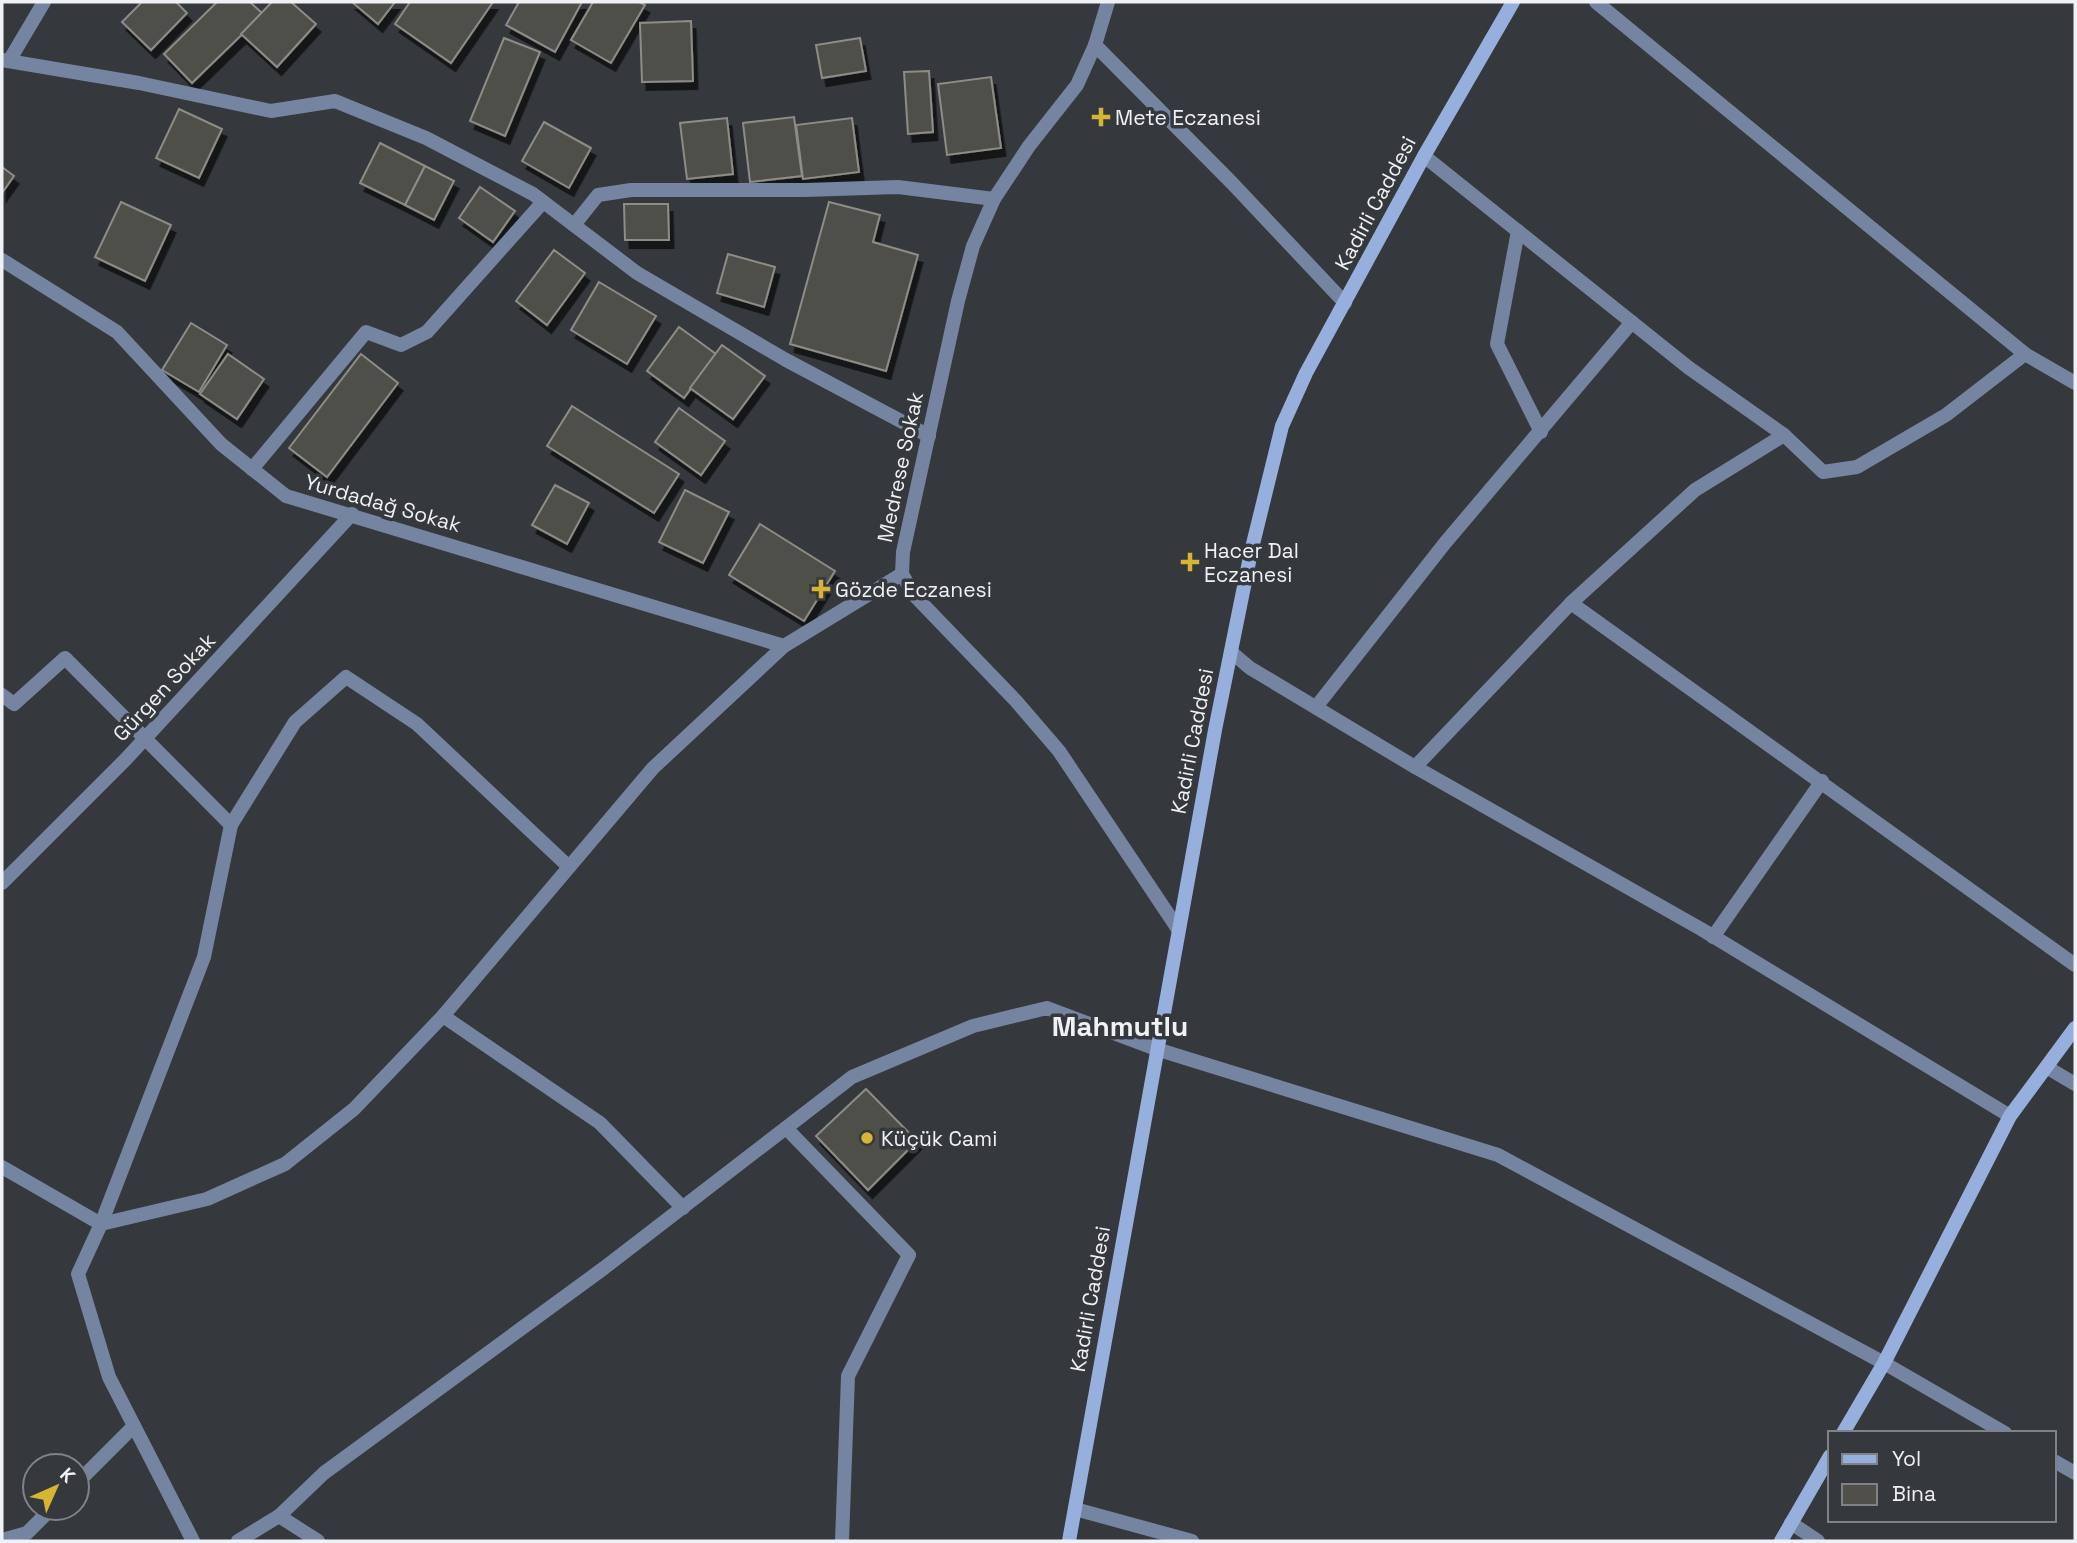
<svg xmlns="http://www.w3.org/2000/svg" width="2077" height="1543" viewBox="0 0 2077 1543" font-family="'Space Grotesk',sans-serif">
<defs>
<filter id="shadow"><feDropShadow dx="4.5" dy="8" stdDeviation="0" flood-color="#0009"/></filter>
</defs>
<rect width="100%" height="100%" fill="#35383c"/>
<g fill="#504f49" stroke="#8e8c86" stroke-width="2" filter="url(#shadow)">
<polygon points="142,2 176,2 187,13 151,50 122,22"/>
<polygon points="217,2 250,2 263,14 192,83 164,54"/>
<polygon points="272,2 291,2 316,24 277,67 241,34"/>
<polygon points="352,2 395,2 378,24"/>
<polygon points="410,2 493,2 451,63 395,24"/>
<polygon points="519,2 582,2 555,52 506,25"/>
<polygon points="593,2 639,2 645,5 611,63 571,40"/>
<polygon points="691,21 693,81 642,82 640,23"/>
<polygon points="504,38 540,52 505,136 470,121"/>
<polygon points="860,38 866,71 822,78 816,45"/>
<polygon points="929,71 933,132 908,134 904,72"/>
<polygon points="991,77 1001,148 947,155 938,84"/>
<polygon points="179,109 222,129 199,178 156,158"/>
<polygon points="794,117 802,176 750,182 743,123"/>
<polygon points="727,118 733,174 687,179 680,123"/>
<polygon points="852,118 859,172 803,179 796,125"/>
<polygon points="544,122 591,148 569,188 522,161"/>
<polygon points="380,143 425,166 405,205 360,183"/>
<polygon points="425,166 454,181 434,220 405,205"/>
<polygon points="2,167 14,176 2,193"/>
<polygon points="480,187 515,211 493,242 459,218"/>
<polygon points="121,202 171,225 145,281 95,257"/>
<polygon points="829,202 880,215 873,242 918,255 886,371 790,344"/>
<polygon points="624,204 668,204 669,240 625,240"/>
<polygon points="554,250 585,273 547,325 516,301"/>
<polygon points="728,254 775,267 764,307 717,293"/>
<polygon points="599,282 656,316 627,364 571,330"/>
<polygon points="191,323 227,345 199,392 162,370"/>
<polygon points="679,327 716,354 684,398 647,371"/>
<polygon points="722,345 765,376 733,419 690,388"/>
<polygon points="228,354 264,379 237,419 200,394"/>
<polygon points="361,354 398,383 327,477 289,448"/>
<polygon points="572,406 679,474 654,513 547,446"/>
<polygon points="679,408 725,441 701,475 655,442"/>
<polygon points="555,485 589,503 567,544 532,525"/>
<polygon points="685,490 729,512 703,563 659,542"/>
<polygon points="760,524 835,571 804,621 729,575"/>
<polygon points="866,1089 917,1141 868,1190 816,1136"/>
</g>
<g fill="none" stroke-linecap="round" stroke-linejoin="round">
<g stroke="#7584a1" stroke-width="14">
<polyline points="1095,45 1232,183 1345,303"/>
<polyline points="2,60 139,83 271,111 335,101 426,138 533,194 637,273 786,360 929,436"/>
<polyline points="9,61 44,2"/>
<polyline points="1424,156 1689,368 1784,435"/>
<polyline points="574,225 598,195 631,190 805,190 898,187 994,199"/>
<polyline points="1518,231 1497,344 1541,432"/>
<polyline points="2,260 117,332 221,444 286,496 784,646"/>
<polyline points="252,469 366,332 401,345 427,332 543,202"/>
<polyline points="1571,603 2075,965"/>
<polyline points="1231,652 1250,668 1415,767 1701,929 2010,1116"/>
<polyline points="2,695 14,704 65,658 231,825"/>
<polyline points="1316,707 1445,543 1632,322"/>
<polyline points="1415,767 1571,603 1695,490 1784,435 1823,472 1857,467 1946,415 2025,354"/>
<polyline points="2,883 126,759 352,514"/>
<polyline points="1713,937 1822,781"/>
<polyline points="443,1016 600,1123 683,1208"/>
<polyline points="786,1128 909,1255 848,1376 842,1541"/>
<polyline points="2,1167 101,1224 207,1199 285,1164 354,1109 443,1016 653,768 784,646 902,574"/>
<polyline points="2054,1461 2075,1473"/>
<polyline points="77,1483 134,1426"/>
<polyline points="1075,1509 1192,1541"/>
<polyline points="279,1516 318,1541"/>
<polyline points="1791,1523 1818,1541"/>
<polyline points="2,1540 27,1533 52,1508"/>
<polyline points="193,1541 109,1377 78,1274 101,1224 204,957 231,825 295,722 346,677 417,724 569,867"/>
<polyline points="238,1541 279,1516 324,1473 604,1268 852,1077 973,1026 1047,1008 1156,1049 1498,1155 1884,1363 2005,1433"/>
</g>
<g stroke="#7584a1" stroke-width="14">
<polyline points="1108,2 1095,45 1077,85 1029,146 994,199 973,246 958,301 903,552 902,574 914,595 1016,701 1059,751 1178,929"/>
<polyline points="1596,2 2025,354 2075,383"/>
<polyline points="2048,1068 2075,1084"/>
</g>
<g stroke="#96afdc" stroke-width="14">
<polyline points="1843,1433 1884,1363 2010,1116 2075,1028"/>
<polyline points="1069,1541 1215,730 1251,552 1282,426 1306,373 1424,156 1513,2"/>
<polyline points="1781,1541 1830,1456"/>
</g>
</g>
<g fill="#d6b534" stroke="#35383c" stroke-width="2.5">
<path d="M1097.5 106.5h7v7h7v7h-7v7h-7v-7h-7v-7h7z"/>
<path d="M1186.5 551.5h7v7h7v7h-7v7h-7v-7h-7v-7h7z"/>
<path d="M817.5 578.5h7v7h7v7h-7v7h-7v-7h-7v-7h7z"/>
<circle cx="867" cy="1138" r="7"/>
</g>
<g text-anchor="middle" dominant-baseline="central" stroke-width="7" stroke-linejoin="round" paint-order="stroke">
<g font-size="21" fill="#eff1f4" stroke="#35383c" text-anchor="start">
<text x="1115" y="117">Mete Eczanesi</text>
<text x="1204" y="550">Hacer Dal<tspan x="1204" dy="24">Eczanesi</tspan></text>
<text x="835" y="589">Gözde Eczanesi</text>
<text x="881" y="1138">Küçük Cami</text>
</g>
<g font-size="21" fill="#eff1f4" stroke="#35383c">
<text transform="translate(1375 203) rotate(-62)">Kadirli Caddesi</text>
<text transform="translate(900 467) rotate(-78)">Medrese Sokak</text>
<text transform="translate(383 503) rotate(16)">Yurdadağ Sokak</text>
<text transform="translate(164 687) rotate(-47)">Gürgen Sokak</text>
<text transform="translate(1192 741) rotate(-79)">Kadirli Caddesi</text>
<text transform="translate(1090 1299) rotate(-80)">Kadirli Caddesi</text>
</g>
<g font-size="28" font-weight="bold" fill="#eff1f4" stroke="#35383c">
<text x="1120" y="1026">Mahmutlu</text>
</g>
</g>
<rect width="2077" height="1543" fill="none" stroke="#eff1f4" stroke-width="7"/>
<rect x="1828" y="1431" width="228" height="91" fill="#35383c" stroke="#7f8286" stroke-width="2"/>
<rect x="1842" y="1454" width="35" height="10" fill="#96afdc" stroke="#7f8286" stroke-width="2"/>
<text x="1892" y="1466" font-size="21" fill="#eff1f4">Yol</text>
<rect x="1842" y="1484" width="35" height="21" fill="#504f49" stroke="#7f8286" stroke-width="2"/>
<text x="1892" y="1501" font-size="21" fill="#eff1f4">Bina</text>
<g transform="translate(56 1487) rotate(45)"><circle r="33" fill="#35383c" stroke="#7f8286" stroke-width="2"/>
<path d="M0-5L12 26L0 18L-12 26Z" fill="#d6b534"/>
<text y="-10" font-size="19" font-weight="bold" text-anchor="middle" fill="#eff1f4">K</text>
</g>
</svg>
